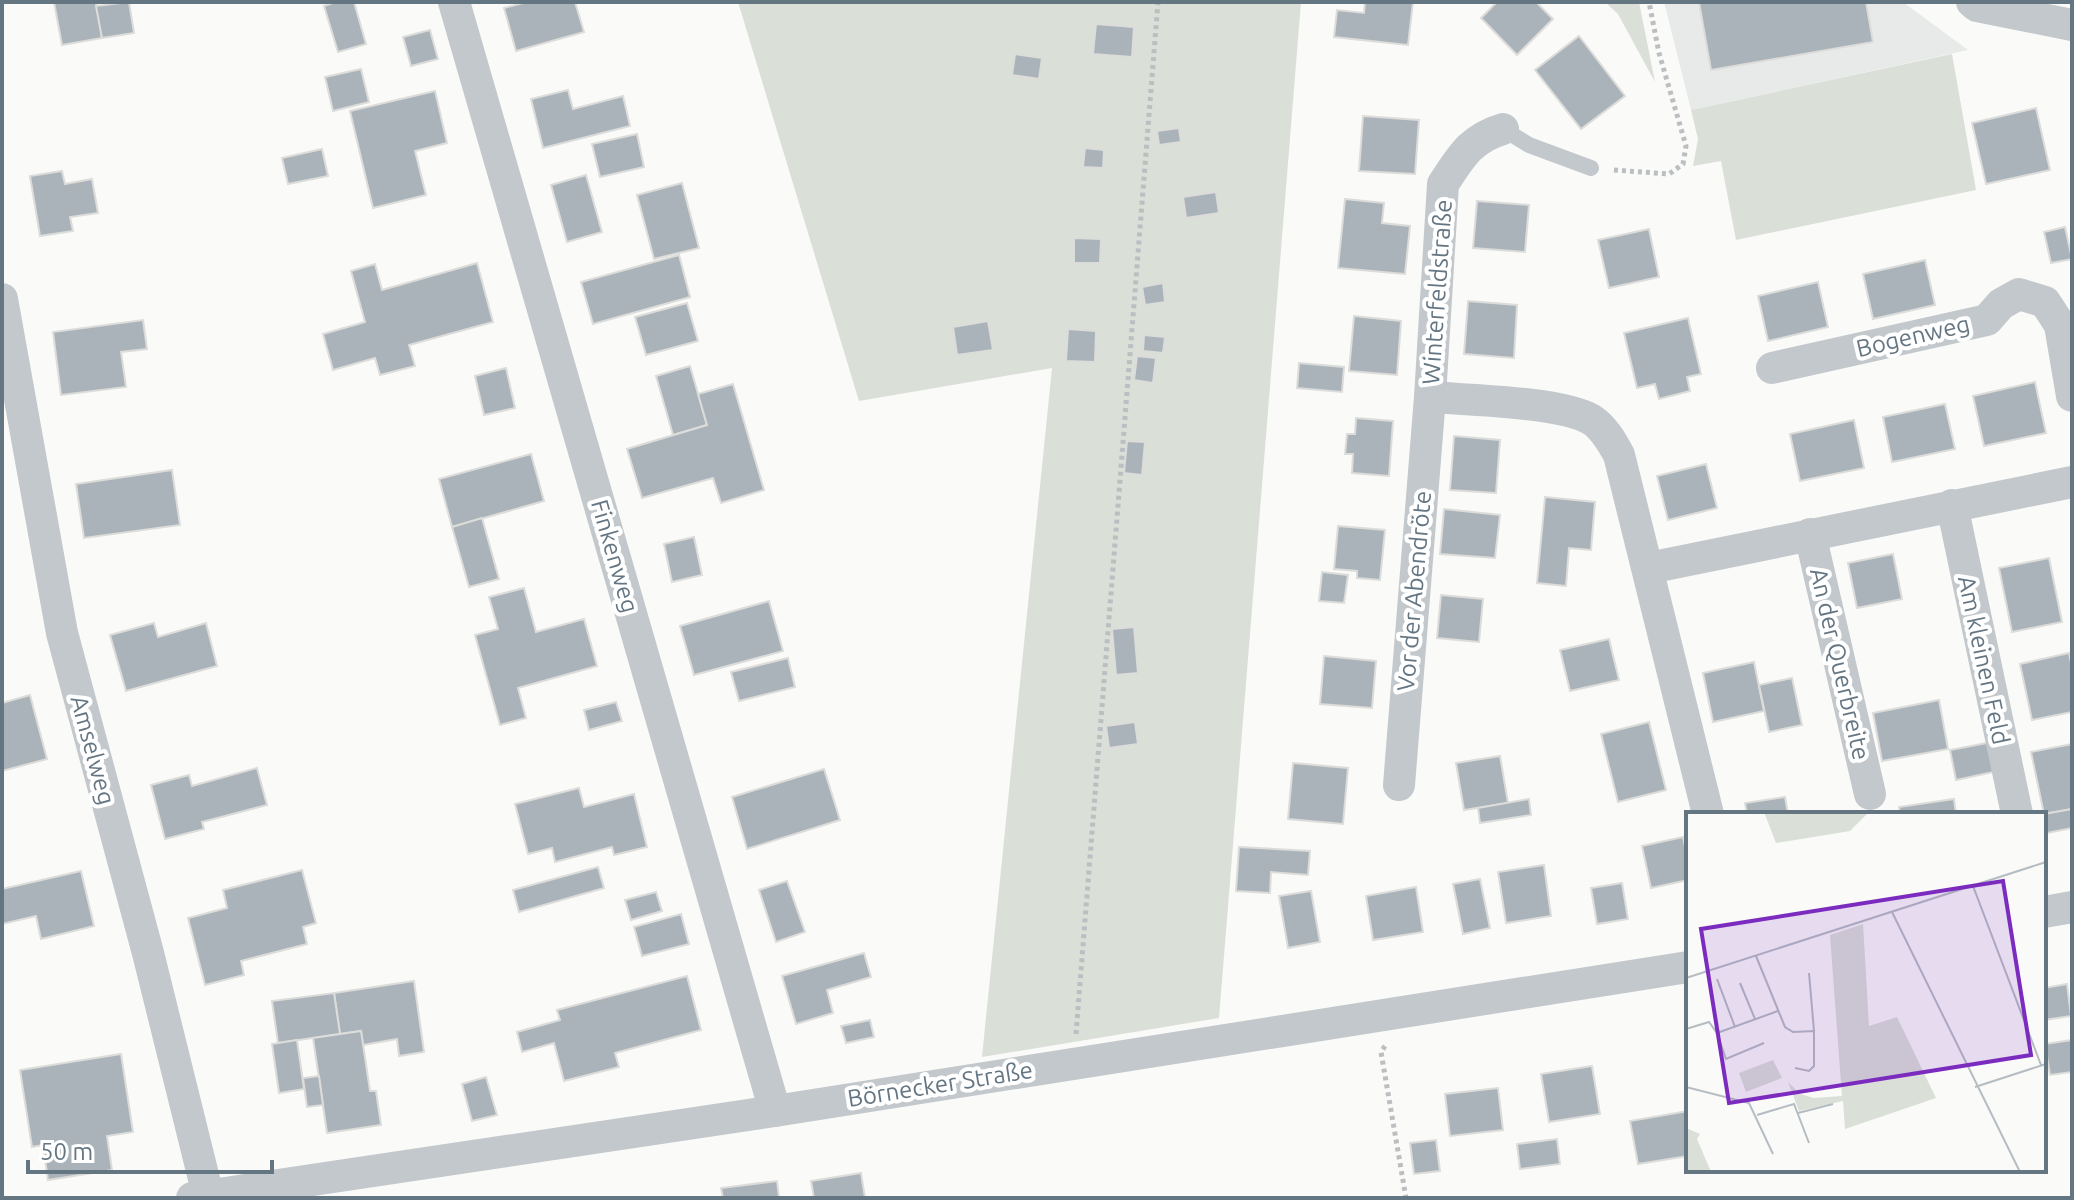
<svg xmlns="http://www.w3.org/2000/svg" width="2074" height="1200" viewBox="0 0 2074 1200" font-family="Ubuntu,sans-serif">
<rect width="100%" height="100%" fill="#fafaf8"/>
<polygon fill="#e8e9e9" points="1664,2 1903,2 1968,50 1691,110"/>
<g fill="#dadfd7">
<polygon points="738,2 1301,2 1219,1018 982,1057 1052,368 859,401"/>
<polygon points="1605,2 1639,2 1655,82 1618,14"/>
<polygon points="1952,54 1976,190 1736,240 1721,161 1693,166 1698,139 1691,110"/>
</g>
<g fill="#aab3b9" stroke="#dcdcda" stroke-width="2">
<polygon points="54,2 96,2 102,38 62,45"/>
<polygon points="129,2 134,33 102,38 96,6"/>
<polygon points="336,2 354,2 366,44 338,52 324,6"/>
<polygon points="527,2 575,2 584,32 516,51 504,8"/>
<polygon points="1365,2 1413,2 1408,45 1334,37 1337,10 1364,13"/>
<polygon points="1497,2 1536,2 1553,19 1517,55 1481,18"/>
<polygon points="1699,2 1866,2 1873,42 1711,70"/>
<polygon points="1096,24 1134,27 1132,57 1093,54"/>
<polygon points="430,30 438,59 411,66 403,37"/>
<polygon points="1579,36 1625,96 1581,129 1535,70"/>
<polygon points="1015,54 1042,58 1039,79 1012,75"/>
<polygon points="361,69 369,102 333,111 325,77"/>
<polygon points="568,90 573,109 623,96 630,126 543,148 531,99"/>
<polygon points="435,91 447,143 415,151 426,195 373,208 350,111"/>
<polygon points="2036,108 2050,170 1986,184 1972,123"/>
<polygon points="1363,116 1419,120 1415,174 1359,171"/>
<polygon points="1179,128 1181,142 1159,145 1157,131"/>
<polygon points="637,134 644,167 600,177 592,144"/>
<polygon points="1085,148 1104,150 1103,168 1083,167"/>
<polygon points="322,149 328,176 288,184 282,158"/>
<polygon points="62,171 65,184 92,179 98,213 70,217 73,231 40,236 30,176"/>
<polygon points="586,175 602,232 567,242 551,185"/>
<polygon points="682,183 699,248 654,259 637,195"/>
<polygon points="1216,192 1219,213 1186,218 1183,197"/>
<polygon points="1345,199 1384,203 1382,223 1410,226 1405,274 1338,268"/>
<polygon points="1477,201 1529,205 1525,252 1473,248"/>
<polygon points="2065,227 2072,259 2051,263 2044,232"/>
<polygon points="1649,229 1659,277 1609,288 1598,240"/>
<polygon points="1074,238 1101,239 1100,263 1074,263"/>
<polygon points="679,255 690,297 593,324 581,282"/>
<polygon points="1925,260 1935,305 1873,319 1863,274"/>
<polygon points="477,263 493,322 409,345 415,366 380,375 375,358 333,370 323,334 365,322 351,271 375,264 382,290"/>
<polygon points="1818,282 1828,327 1768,341 1758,296"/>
<polygon points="1163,283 1165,302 1145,305 1142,287"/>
<polygon points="1468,301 1517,305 1514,358 1464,354"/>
<polygon points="687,303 698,341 646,355 635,317"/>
<polygon points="1354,316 1401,321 1397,375 1349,371"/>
<polygon points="1688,318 1701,374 1687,377 1690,391 1659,399 1655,384 1637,388 1624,333"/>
<polygon points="143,320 147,349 121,352 126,387 61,395 53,332"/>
<polygon points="988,321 993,350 957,355 953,327"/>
<polygon points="1068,329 1096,331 1095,362 1066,361"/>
<polygon points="1144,335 1165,337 1163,353 1143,351"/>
<polygon points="1137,356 1156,358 1153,383 1134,380"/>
<polygon points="1299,363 1344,367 1342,392 1297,388"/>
<polygon points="690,366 707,425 673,435 656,376"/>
<polygon points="506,368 515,408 484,415 475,376"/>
<polygon points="2035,382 2046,433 1984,446 1973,396"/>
<polygon points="733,384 764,490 721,503 713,478 642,498 627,449 707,425 698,394"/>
<polygon points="1945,404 1955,449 1892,462 1883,417"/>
<polygon points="1356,418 1393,421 1389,476 1352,473 1353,454 1345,454 1347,434 1355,434"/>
<polygon points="1854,420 1864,468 1800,481 1790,434"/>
<polygon points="1454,436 1500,440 1496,493 1450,490"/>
<polygon points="1127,441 1145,442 1142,475 1124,473"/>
<polygon points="531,454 544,501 452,527 439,479"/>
<polygon points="1706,464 1717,508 1668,520 1657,476"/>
<polygon points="172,470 180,525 84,538 76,484"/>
<polygon points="1545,497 1595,502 1591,550 1569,548 1566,586 1537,583"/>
<polygon points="1444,509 1500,515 1495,558 1440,554"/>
<polygon points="482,518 499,579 469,587 452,527"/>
<polygon points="1338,526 1385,530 1380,580 1357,578 1357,571 1334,569"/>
<polygon points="694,537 702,575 672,582 664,544"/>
<polygon points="1893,554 1902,599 1857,608 1848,563"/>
<polygon points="2049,558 2062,622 2012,632 1999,568"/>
<polygon points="1322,572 1348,575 1344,603 1319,601"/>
<polygon points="524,588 536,632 584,619 597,666 518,688 526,718 500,725 475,635 498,629 489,597"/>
<polygon points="1441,595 1483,599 1479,642 1437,638"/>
<polygon points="769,601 783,651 694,675 680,626"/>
<polygon points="154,623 158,637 206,623 217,666 126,691 110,635"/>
<polygon points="1134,627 1138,673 1116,675 1112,629"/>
<polygon points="1609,639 1619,680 1570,691 1560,650"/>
<polygon points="2069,653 2072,668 2072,712 2032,720 2020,664"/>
<polygon points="1324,656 1376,661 1372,708 1320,704"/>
<polygon points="788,658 795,687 739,701 731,672"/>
<polygon points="1754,662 1764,711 1713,722 1703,673"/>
<polygon points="1792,678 1802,725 1769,732 1759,685"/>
<polygon points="30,695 47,759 2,771 2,703"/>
<polygon points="1939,700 1948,749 1882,761 1873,713"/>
<polygon points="616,702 622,721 589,730 584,710"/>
<polygon points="1135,722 1138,744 1109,748 1106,726"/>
<polygon points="1649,722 1666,790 1618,802 1601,734"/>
<polygon points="1992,742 1998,771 1956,780 1950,750"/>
<polygon points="2072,744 2072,809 2044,814 2031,752"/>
<polygon points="1500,756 1508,803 1464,810 1456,763"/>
<polygon points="1293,763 1348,768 1343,824 1288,819"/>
<polygon points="257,768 267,805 202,822 204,829 165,839 151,785 189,775 192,786"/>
<polygon points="824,769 840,820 747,849 732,797"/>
<polygon points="579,788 584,807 634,794 647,847 614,855 612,847 555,862 552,848 528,854 515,804"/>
<polygon points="1785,797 1788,814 1747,814 1745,803"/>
<polygon points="1529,799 1531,815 1480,823 1478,808"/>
<polygon points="1954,799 1956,814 1900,814 1899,807"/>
<polygon points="2072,809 2072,828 2047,833 2044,814"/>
<polygon points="1683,837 1688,861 1688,880 1651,888 1642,846"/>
<polygon points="1239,847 1310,851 1308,875 1271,872 1270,893 1236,891"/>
<polygon points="1544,865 1551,916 1506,923 1498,872"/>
<polygon points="598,867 604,888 519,912 513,890"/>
<polygon points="302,870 316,923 303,927 307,944 241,961 244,975 205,985 188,918 227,908 223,890"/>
<polygon points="81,871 94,926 41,939 36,916 2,924 2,889"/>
<polygon points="1480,879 1490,928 1463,934 1453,884"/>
<polygon points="787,881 805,932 776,942 759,890"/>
<polygon points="1622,883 1628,919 1597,924 1591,888"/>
<polygon points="1416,887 1423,932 1373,940 1366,896"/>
<polygon points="1311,891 1320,942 1288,948 1279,896"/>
<polygon points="656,892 662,911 631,920 625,900"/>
<polygon points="681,914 689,944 642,956 634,927"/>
<polygon points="864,953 871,977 827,990 833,1013 796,1024 782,976"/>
<polygon points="687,976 701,1030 615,1053 619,1067 564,1081 554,1043 522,1052 517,1032 560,1020 557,1010"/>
<polygon points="414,981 424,1052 399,1056 397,1039 363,1045 361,1031 340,1034 334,993"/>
<polygon points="2067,984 2071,1016 2044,1020 2044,988"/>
<polygon points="334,993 340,1034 278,1043 272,1001"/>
<polygon points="870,1020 874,1037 846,1043 841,1026"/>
<polygon points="361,1031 370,1091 376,1091 381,1125 327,1133 313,1038"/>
<polygon points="297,1040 304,1089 279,1093 272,1044"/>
<polygon points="2072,1040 2072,1072 2050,1075 2045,1044"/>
<polygon points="121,1054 133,1132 107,1136 112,1170 48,1180 43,1145 32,1147 20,1070"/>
<polygon points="1592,1066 1600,1114 1549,1122 1541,1074"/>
<polygon points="319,1076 323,1105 307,1107 303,1078"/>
<polygon points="486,1077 497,1115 472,1121 462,1084"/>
<polygon points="1498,1088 1503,1130 1450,1136 1445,1094"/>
<polygon points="1688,1111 1688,1156 1638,1164 1630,1121"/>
<polygon points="1557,1139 1560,1164 1520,1169 1517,1144"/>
<polygon points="1436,1140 1440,1171 1414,1174 1410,1143"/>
<polygon points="861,1173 865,1198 814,1198 811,1181"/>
<polygon points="777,1181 779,1198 723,1198 721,1188"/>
</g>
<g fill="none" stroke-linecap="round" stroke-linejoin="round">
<g stroke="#bbbfc2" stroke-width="5" stroke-dasharray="4 4" stroke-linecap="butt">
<polyline points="1614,170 1669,174 1683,164 1686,146 1659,53 1649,2"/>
<polyline points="1076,1034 1158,2"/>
<polyline points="1385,1046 1381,1052 1406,1198"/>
</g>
<polyline stroke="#c3c8cc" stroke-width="16" points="1503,129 1529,145 1591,168"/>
<g stroke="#c3c8cc" stroke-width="32">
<polyline points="454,2 775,1111"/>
<polyline points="1972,2 1977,6 2072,25"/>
<path d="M 1503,129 C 1470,139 1461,157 1443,184 L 1430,397 C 1468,400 1562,402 1592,420 C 1604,428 1612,442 1619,455 L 1708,814"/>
<polyline points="2,299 62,633 148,953 208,1195"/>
<polyline points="1772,368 1987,320 2001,304 2019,294 2045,302 2060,325 2072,396"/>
<polyline points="1952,505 2017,814"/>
<polyline points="1810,534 1870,794"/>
<polyline points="1649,568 2072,482"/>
<polyline points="1399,785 1430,397"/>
<polyline points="2044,912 2072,907"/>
<polyline points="192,1198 775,1111 1688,967"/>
</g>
</g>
<g text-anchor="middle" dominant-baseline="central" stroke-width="8" stroke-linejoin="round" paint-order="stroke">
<g font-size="24" fill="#657683" stroke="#fff">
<text transform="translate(1437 292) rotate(-86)">Winterfeldstraße</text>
<text transform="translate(1913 336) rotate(-13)">Bogenweg</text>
<text transform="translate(615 556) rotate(74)">Finkenweg</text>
<text transform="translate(1414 591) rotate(-85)">Vor der Abendröte</text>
<text transform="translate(1984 660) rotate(78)">Am kleinen Feld</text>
<text transform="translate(1840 664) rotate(77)">An der Querbreite</text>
<text transform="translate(93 750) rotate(75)">Amselweg</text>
<text transform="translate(940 1084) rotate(-9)">Börnecker Straße</text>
</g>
</g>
<g transform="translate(1686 812)">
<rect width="360" height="360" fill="#fafaf8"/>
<path d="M 78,0 L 183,0 L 164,19 L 90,31 ZM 177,112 L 183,214 L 211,205 L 250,286 L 159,317 L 157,289 L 113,299 L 102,270 L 114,282 L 128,286 L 156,284 L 144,123 ZM 87,248 L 96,266 L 60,280 L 53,261 ZM 0,316 L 14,322 L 11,327 L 25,360 L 0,360 Z" fill="#dadfd7"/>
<path fill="none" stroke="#b5bdc2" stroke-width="2" d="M 287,74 L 355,253M 206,100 L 334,360M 70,144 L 99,215 L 107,220 L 128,219 L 128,254 L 123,259 L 109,256M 123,161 L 128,219M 0,166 L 360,50M 31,167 L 49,215M 54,171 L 69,207M 0,217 L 23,210 L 31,221 L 92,199M 31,221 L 40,247 L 78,231M 0,275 L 63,291 L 87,342M 289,275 L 360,252M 112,301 L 147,292M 71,303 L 108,292 L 123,331"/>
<path fill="#7b2cbf" fill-opacity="0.15" stroke="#7b2cbf" stroke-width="4" d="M 317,69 L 345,243 L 43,291 L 15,117 Z"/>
<rect width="360" height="360" fill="none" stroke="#657683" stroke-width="4"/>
</g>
<rect width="2074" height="1200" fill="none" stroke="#657683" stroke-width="8"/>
<path d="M28 1160v12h244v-12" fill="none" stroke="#657683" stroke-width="4"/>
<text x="40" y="1160" font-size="24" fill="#657683" stroke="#ffffff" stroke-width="6" paint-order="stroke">50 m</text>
</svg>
